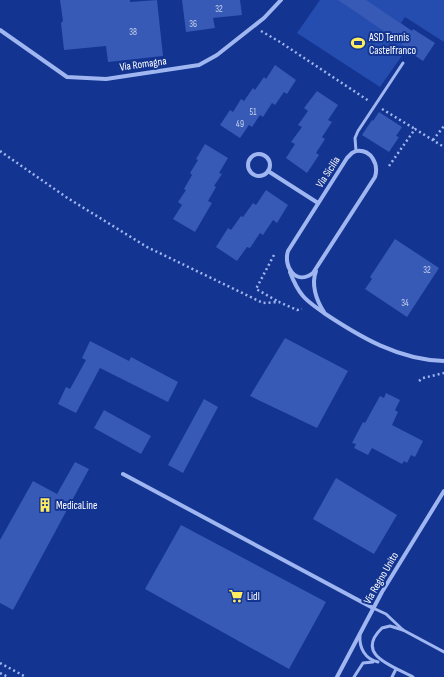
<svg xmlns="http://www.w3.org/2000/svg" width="444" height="677" viewBox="0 0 444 677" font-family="'Sofia Sans Condensed',sans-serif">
<rect width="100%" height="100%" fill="#133490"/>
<polygon fill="#254caf" points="320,0 444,0 444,42 405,17 401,23 412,31 402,46 406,50 380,87 297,33"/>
<g fill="#375ab7">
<polygon points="60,0 130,0 130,2 157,0 163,56 108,62 106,46 64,50 61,23 63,21"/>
<polygon points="182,0 240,0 242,15 213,18 215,28 186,32"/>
<polygon points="338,0 366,0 412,31 413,29 435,43 423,61 402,47 403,44"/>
<polygon points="275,65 296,80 287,94 284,92 275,105 272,103 263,117 260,115 252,127 249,125 240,138 220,125 230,110 233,112 241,99 244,101 253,88 255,90 264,77 266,79"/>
<polygon points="317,91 338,105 328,120 332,122 322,137 325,139 316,153 319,155 307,173 286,158 295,144 291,142 302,127 298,125 308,111 304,108"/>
<polygon points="379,112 402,127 396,136 399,137 389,152 362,135 372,120 373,121"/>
<polygon points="205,144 228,158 219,173 222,174 214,186 216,187 208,201 212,203 195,232 173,219 182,205 178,202 186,190 184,189 192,175 190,173 198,160 196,159"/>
<polygon points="266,190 288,205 277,223 273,220 263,235 260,233 250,248 247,247 237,261 216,247 228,228 231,230 241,216 243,217 253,203 256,205"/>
<polygon points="395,239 439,268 407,317 365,289 372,279 370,277"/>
<polygon points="285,338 348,371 317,428 250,396"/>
<polygon points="90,341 129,361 131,357 178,382 168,402 100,368 76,413 58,404 66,387 70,389 86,360 82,358"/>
<polygon points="386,393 400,400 395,410 398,412 392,425 423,441 415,457 411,455 407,463 404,461 402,464 372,448 368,455 354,448 356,444 352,443 363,422 365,423 380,396 384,398"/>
<polygon points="204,399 218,407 183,473 168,465"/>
<polygon points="104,410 151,436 141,454 94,428"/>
<polygon points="75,462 89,469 13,610 0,603 0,540 33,481 57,494"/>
<polygon points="336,478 397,515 374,554 313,519"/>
<polygon points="181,525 326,602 289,669 145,589"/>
</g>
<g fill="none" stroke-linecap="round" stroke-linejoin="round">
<g stroke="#9fb6f1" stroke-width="2.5" stroke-dasharray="2 3" stroke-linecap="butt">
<polyline points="261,31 280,42 369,101"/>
<polyline points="382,109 415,129"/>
<polyline points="433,140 444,126"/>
<polyline points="0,151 66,197 147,247 263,303 279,302 297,310 302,309"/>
<polyline points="389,166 415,129 444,147"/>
<polyline points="274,255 256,289 279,302"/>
<polyline points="419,381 423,378 444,373"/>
<polyline points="0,663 26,677"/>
<polyline points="0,673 8,677"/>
</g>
<g stroke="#9fb6f1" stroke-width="3">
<polyline points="356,151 355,138 358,131 403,63"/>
<polyline points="373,608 386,614 403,630 444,652"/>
<path d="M 403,630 L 390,626 L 382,628 C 354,655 393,666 413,677"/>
<path d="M 360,635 C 359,648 365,659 378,662"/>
<polyline points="354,677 363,663 373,662"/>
<polyline points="392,677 396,669"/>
</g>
<g stroke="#9fb6f1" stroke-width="4">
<polyline points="0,30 67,77 106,79 199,65 217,55 264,18 281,0"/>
<path d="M 356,151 C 371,149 379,164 375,177 L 313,273 C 296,286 283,267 288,251 L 347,158 L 352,153 Z"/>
<circle cx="259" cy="165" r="11"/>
<polyline points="268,171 318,203"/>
<path d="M 316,271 C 311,284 316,300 324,312"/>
<path d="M 290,272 C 293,280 297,289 303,296 C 309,303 316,307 324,313 C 360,337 399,360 444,361"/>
<polyline points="123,474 373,608"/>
<polyline points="337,677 382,592 444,491"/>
</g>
</g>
<defs>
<symbol id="stadium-bare" viewBox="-9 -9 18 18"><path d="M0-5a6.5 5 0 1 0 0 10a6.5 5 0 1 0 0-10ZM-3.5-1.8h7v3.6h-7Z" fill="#ffed5f" stroke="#133490" stroke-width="2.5" paint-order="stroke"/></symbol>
<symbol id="building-bare" viewBox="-9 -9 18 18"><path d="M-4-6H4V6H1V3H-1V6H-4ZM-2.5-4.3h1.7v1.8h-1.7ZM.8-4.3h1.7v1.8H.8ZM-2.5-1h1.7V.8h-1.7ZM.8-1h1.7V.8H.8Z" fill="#ffed5f" stroke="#133490" stroke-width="2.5" paint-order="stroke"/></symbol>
<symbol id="supermarket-bare" viewBox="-9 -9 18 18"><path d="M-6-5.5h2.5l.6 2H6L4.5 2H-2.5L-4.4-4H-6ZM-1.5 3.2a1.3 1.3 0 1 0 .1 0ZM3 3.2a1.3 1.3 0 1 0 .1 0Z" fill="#ffed5f" stroke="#133490" stroke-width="2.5" paint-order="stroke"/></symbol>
</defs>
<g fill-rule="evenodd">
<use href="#stadium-bare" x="348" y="33" width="20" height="20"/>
<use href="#building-bare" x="35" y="495" width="20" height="20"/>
<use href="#supermarket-bare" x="226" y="586" width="20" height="20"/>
</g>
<g text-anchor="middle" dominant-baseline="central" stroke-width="4" stroke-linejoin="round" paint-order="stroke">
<g font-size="9" fill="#cdd6ed">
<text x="219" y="9">32</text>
<text x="193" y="24">36</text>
<text x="133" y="32">38</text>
<text x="253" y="112">51</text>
<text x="240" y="124">49</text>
<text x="427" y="270">32</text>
<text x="405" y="303">34</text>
</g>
<g font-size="11" fill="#fff" stroke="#133490" text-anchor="start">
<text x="369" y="37">ASD Tennis<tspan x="369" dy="13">Castelfranco</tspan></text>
<text x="56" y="505">MedicaLine</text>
<text x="247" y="596">Lidl</text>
</g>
<g font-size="11" fill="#fff" stroke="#133490">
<text transform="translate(143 64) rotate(-8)">Via Romagna</text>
<text transform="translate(328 172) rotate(-57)">Via Sicilia</text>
<text transform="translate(381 578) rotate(-60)">Via Regno Unito</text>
</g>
</g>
</svg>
